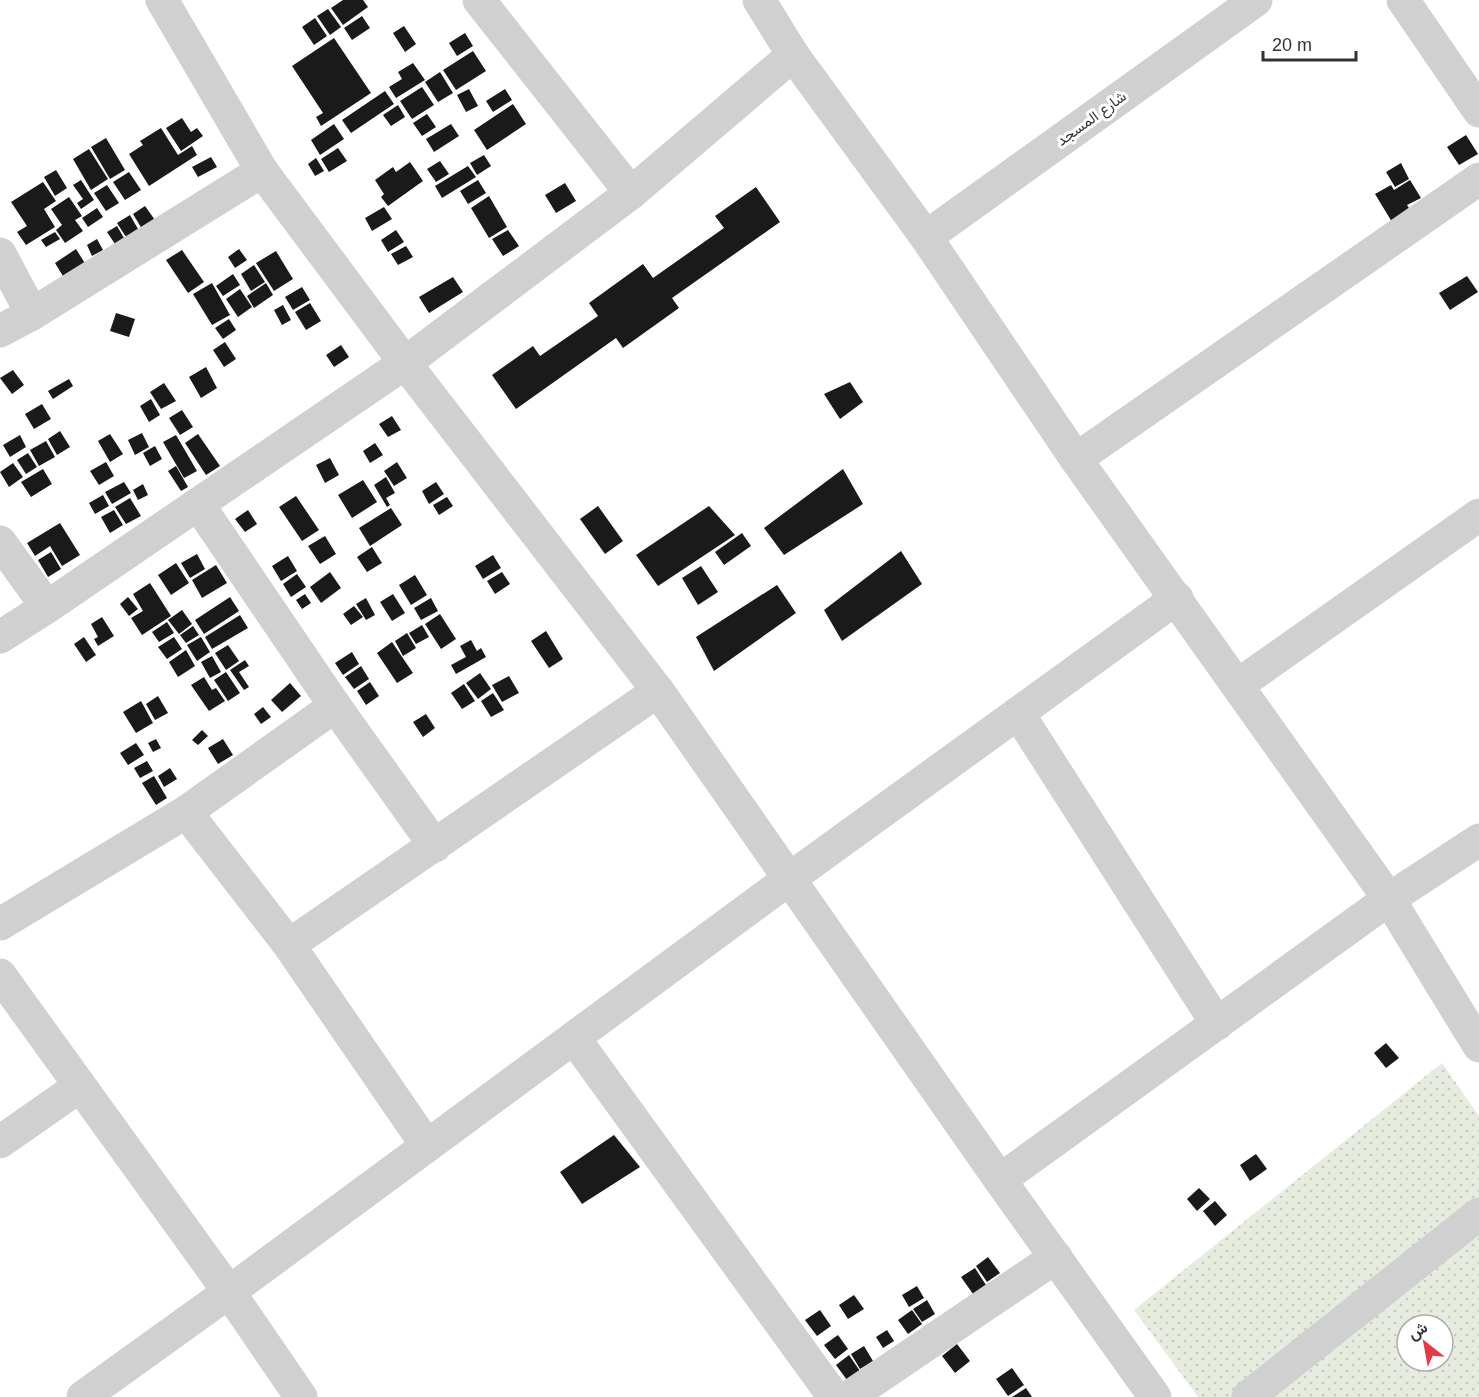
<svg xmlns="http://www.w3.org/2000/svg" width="1479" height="1397" viewBox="0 0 1479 1397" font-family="Arial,Vazirmatn,sans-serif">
<defs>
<pattern id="grass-dots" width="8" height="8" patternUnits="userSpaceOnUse" patternTransform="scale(1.5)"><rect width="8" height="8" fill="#e6ecdf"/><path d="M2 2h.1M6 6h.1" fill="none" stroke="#c6cbc0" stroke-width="1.8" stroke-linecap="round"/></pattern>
</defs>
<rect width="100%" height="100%" fill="#fff"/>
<path fill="url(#grass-dots)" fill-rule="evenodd" d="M 1442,1063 L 1479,1116 L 1479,1397 L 1198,1397 L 1134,1310 ZM 1407,1325 L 1443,1325 L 1443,1361 L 1407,1361 Z"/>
<g fill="#1a1a1a">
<polygon points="343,0 363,0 368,7 343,25 331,8"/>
<polygon points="328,9 341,27 330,35 317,16"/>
<polygon points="362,16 370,28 352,40 344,28"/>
<polygon points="315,18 327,36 314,45 302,27"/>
<polygon points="404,26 416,44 405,52 393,33"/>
<polygon points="465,33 473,46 457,56 449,43"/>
<polygon points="334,38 371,93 321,126 316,117 323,113 292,66"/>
<polygon points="473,51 486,71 456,90 443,70"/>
<polygon points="413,63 425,80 396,98 389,87 402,79 398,72"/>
<polygon points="440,72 453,93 438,102 425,82"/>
<polygon points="422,87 434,105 412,119 400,101"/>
<polygon points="469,89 478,106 466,112 457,95"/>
<polygon points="505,89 512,100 493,112 486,101"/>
<polygon points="385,91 394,104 351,133 342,120"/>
<polygon points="513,104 526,124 487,150 474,130"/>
<polygon points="398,105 405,117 391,126 383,115"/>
<polygon points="427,114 436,127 422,136 413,123"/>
<polygon points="182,118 191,132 197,128 203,136 181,151 166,128"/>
<polygon points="334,124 344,139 320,155 311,140"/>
<polygon points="451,124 459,136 434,152 426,139"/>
<polygon points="161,128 178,155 192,146 197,155 149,186 129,154 143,145 140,141"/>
<polygon points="1466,135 1478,154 1459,165 1447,147"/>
<polygon points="106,138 125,170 110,179 91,147"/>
<polygon points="338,148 347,161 329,172 321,159"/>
<polygon points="89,149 108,179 91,190 73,159"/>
<polygon points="484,155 491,166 477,175 470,163"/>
<polygon points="211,157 217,167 198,177 192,167"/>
<polygon points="316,158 324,171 315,176 308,164"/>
<polygon points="440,161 449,174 436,182 427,169"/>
<polygon points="410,162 423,181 388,206 381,197 384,194 375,180 393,167 396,172"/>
<polygon points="1401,163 1409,179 1395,187 1386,172"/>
<polygon points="468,166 476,177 442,198 435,186"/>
<polygon points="56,170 67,188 55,196 44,177"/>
<polygon points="129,172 141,190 125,200 113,182"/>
<polygon points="81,180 94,200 81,209 77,203 83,199 73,185"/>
<polygon points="478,180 486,193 468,204 460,191"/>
<polygon points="1410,180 1421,198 1407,205 1411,211 1392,222 1375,194 1391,185 1394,190"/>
<polygon points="43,182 56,201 44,209 55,227 26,245 17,232 27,226 11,202"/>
<polygon points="565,183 576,201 556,213 545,195"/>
<polygon points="107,185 119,203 106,211 94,193"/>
<polygon points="756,187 780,222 672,298 679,308 623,348 616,338 516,409 492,375 533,346 540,356 598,316 589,303 643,264 653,278 724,228 715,216"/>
<polygon points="489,196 507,227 489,238 471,208"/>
<polygon points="69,197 82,216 75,220 83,231 65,243 56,230 62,225 51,209"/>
<polygon points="145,206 155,220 142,229 133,214"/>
<polygon points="384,207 392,219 372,231 365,218"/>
<polygon points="97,208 103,217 88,227 82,218"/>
<polygon points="130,215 138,229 126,237 117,223"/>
<polygon points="117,226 124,238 115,244 107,232"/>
<polygon points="396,230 404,242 388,252 381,240"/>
<polygon points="508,230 519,246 503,256 492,239"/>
<polygon points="55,232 60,239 46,247 41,240"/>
<polygon points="97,239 103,250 92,256 87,245"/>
<polygon points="406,246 413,257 398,265 391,254"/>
<polygon points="76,249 88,268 66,281 55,263"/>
<polygon points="239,249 247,260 235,268 228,257"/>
<polygon points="182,250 204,282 188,293 166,260"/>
<polygon points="276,251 293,279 274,291 256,263"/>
<polygon points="254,265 265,282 251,291 241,274"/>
<polygon points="233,274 240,285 223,296 216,286"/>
<polygon points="1467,276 1478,292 1450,310 1439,293"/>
<polygon points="453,277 463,292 429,313 419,297"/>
<polygon points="212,283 230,315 212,325 193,294"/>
<polygon points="266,283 273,295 254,308 247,296"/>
<polygon points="302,287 310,300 293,310 285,297"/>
<polygon points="240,289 252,307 238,317 226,299"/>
<polygon points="310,303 321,321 306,330 295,312"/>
<polygon points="283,305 291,320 282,325 274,310"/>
<polygon points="116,313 135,319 129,337 110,331"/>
<polygon points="229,319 236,330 223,339 215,328"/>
<polygon points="225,342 236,359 224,367 213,350"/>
<polygon points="341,345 349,357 334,367 326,355"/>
<polygon points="206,367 217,388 201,398 189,377"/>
<polygon points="13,370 24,385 12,394 0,378"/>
<polygon points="69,379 73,386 53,399 48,391"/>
<polygon points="850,382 863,402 840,419 824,394"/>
<polygon points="164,383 176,401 161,409 150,392"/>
<polygon points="151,399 160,415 149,422 140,406"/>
<polygon points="42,404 51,419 34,429 25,414"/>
<polygon points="182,410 193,427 180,435 169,418"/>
<polygon points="392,416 401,430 388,437 379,424"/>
<polygon points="60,431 70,447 57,455 48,439"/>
<polygon points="142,433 149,447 135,455 128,440"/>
<polygon points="110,434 123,454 110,462 98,441"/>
<polygon points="198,434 220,466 206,475 185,443"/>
<polygon points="20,435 26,447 10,457 3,445"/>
<polygon points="176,435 197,471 184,478 163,442"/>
<polygon points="46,441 55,457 39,466 30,450"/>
<polygon points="375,443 383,455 370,463 363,451"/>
<polygon points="155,446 162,459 150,466 143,453"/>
<polygon points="28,453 37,467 26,474 17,460"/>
<polygon points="330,458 339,475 325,483 316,465"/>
<polygon points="106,462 114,476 99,485 90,471"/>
<polygon points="397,462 407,478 394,486 384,471"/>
<polygon points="13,463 23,477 9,487 0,472"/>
<polygon points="176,466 188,487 181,491 168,471"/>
<polygon points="43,469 52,484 31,497 21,482"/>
<polygon points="843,469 863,504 784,555 764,528"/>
<polygon points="386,477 395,493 386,498 390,505 387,507 374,485"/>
<polygon points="363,480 377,502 352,518 338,495"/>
<polygon points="124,482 131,493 112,504 105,492"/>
<polygon points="436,482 444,494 429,504 422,491"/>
<polygon points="143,484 148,495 138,500 133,490"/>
<polygon points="103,495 109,506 95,514 89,503"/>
<polygon points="296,496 319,530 302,541 279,507"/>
<polygon points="447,497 453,506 439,515 433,505"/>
<polygon points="130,498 141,516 126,524 115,507"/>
<polygon points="598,506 623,541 605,554 580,519"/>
<polygon points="709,506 735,535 658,586 636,555"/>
<polygon points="391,508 402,525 370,546 359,528"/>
<polygon points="114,510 123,525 110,533 101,517"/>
<polygon points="248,510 257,524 245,532 235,519"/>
<polygon points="60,523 80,555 62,566 50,546 35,556 27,543"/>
<polygon points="742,533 751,546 724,565 715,552"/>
<polygon points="325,536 336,554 320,564 308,546"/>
<polygon points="372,547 382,563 367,572 357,557"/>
<polygon points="901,551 922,584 842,641 824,610"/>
<polygon points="51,552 61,569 48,577 38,560"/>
<polygon points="197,554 205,569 190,578 181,563"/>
<polygon points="493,555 501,568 483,579 475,566"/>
<polygon points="288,556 297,571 281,581 272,566"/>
<polygon points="176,563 189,583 171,595 158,575"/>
<polygon points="216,565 227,583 202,598 192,580"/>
<polygon points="701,566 718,592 698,605 682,578"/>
<polygon points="330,572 341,588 321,603 310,587"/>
<polygon points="502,572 510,584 495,594 487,581"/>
<polygon points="297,574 306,587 291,597 283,584"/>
<polygon points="415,575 427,595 411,605 399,585"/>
<polygon points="150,583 171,616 142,635 131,618 143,611 133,594"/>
<polygon points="777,585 796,613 714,671 696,637"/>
<polygon points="305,594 311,603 302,609 296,600"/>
<polygon points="393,594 405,613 392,621 380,602"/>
<polygon points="128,597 138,609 129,616 120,604"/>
<polygon points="230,597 239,611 204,634 195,620"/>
<polygon points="366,598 375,615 366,620 356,604"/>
<polygon points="431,598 438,611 421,620 414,608"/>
<polygon points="354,606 363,617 351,625 343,614"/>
<polygon points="182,610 192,624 179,634 168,620"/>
<polygon points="440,614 456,639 441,649 425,624"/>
<polygon points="240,615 248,628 212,649 205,637"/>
<polygon points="102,617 114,636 98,646 94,639 98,637 91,624"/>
<polygon points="167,622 174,633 159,642 152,632"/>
<polygon points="422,625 429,637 416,644 409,633"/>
<polygon points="193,626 199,635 186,643 180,635"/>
<polygon points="546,631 563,659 549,668 531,641"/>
<polygon points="407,633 416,648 403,656 395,641"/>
<polygon points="84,637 96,655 86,662 74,644"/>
<polygon points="174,637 182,649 167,659 158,647"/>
<polygon points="201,637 210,652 197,661 187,645"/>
<polygon points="471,640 477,651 481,648 486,657 456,674 451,665 466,657 460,646"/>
<polygon points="392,642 413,673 397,683 377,653"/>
<polygon points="228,645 239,661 226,670 215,653"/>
<polygon points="186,650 195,666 178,677 169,662"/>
<polygon points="352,652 359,664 343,675 335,663"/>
<polygon points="212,656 221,672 210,678 201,662"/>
<polygon points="245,660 249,666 239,672 249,687 244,690 230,670"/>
<polygon points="361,666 369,679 354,689 345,677"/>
<polygon points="226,672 240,693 228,701 214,680"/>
<polygon points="480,673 491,689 478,699 466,683"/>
<polygon points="509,676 519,693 502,702 492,685"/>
<polygon points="204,677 212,690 216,688 225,701 209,711 191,685"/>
<polygon points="370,682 379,696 366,705 357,691"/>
<polygon points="290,683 301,696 282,712 271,700"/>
<polygon points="464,684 475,701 462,709 451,693"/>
<polygon points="493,693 504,710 491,717 481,701"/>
<polygon points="158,696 168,713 155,720 146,704"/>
<polygon points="141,701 153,723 136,733 123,712"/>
<polygon points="263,707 271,717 261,724 254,714"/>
<polygon points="426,714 435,728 423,737 413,722"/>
<polygon points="202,730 208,736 198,745 192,740"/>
<polygon points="156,739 161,748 153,752 148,743"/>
<polygon points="223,739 233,755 218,764 208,748"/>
<polygon points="136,743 144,755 128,765 120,753"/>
<polygon points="147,761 153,771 140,778 134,768"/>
<polygon points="170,768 177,779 164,787 158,776"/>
<polygon points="154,776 167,798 156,805 142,783"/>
<polygon points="1386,1043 1399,1058 1386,1068 1374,1053"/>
<polygon points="614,1135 640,1167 582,1204 560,1172"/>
<polygon points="1256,1154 1267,1169 1250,1181 1240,1165"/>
<polygon points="1199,1188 1210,1199 1197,1211 1187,1199"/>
<polygon points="1215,1201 1227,1215 1215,1226 1203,1211"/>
<polygon points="988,1257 1000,1273 987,1282 976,1266"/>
<polygon points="975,1268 986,1285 973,1294 961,1277"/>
<polygon points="917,1286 924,1298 909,1307 902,1295"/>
<polygon points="854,1295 864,1309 848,1319 839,1305"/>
<polygon points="927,1300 935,1314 922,1322 913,1309"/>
<polygon points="820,1310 831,1326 817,1336 805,1320"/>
<polygon points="912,1310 922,1324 908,1334 898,1320"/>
<polygon points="887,1330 894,1341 883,1348 876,1337"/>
<polygon points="838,1335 848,1349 835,1359 824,1345"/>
<polygon points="957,1344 970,1361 955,1373 942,1356"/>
<polygon points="864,1346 873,1361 860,1369 851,1354"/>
<polygon points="849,1355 860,1371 847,1380 836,1365"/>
<polygon points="1012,1368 1024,1385 1008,1396 996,1379"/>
<polygon points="1026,1388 1032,1397 1012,1397"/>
</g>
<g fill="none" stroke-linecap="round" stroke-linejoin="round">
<g stroke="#d0d0d0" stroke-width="33">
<polyline points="162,0 262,171 405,363 658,691 1000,1180 1155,1397"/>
<polyline points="479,0 631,193"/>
<polyline points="759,0 793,55 926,237 1076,459 1389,899 1479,1046"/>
<polyline points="1403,0 1479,111"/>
<polyline points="926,237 1256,0"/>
<polyline points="0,254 32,314"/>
<polyline points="0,331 32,314 262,171"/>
<polyline points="1076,459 1479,179"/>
<polyline points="198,504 335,706 435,846"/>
<polyline points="0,542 47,607"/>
<polyline points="0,637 47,607 405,363 631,193 793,55"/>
<polyline points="1238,685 1479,515"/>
<polyline points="1018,713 1217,1024"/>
<polyline points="186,812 289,945 427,1146"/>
<polyline points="0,924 186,812 335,706"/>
<polyline points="289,945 658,691"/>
<polyline points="0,975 229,1292 301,1397"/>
<polyline points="574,1038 834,1397"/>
<polyline points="0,1142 80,1086"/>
<polyline points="1000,1180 1389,899 1479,840"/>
<polyline points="83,1397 229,1292 789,879 1177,598"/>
<polyline points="849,1397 1056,1257"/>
<polyline points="1248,1397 1479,1214"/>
</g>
</g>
<g text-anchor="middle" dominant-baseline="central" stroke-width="6" stroke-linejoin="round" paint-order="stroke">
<g font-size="15" fill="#333" stroke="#fff">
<text transform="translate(1091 118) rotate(-36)">شارع المسجد</text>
</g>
</g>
<g transform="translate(1425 1343) rotate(329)"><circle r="28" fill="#ffffff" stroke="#adadad" stroke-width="1.5"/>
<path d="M0-4.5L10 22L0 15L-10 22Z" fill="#e63946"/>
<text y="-9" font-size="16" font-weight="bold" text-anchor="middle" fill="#333333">ش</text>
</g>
<path d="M1263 51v9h93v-9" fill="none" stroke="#333333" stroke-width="3"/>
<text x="1272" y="51" font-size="18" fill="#333333" stroke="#ffffff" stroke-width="4.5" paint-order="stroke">20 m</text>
</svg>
